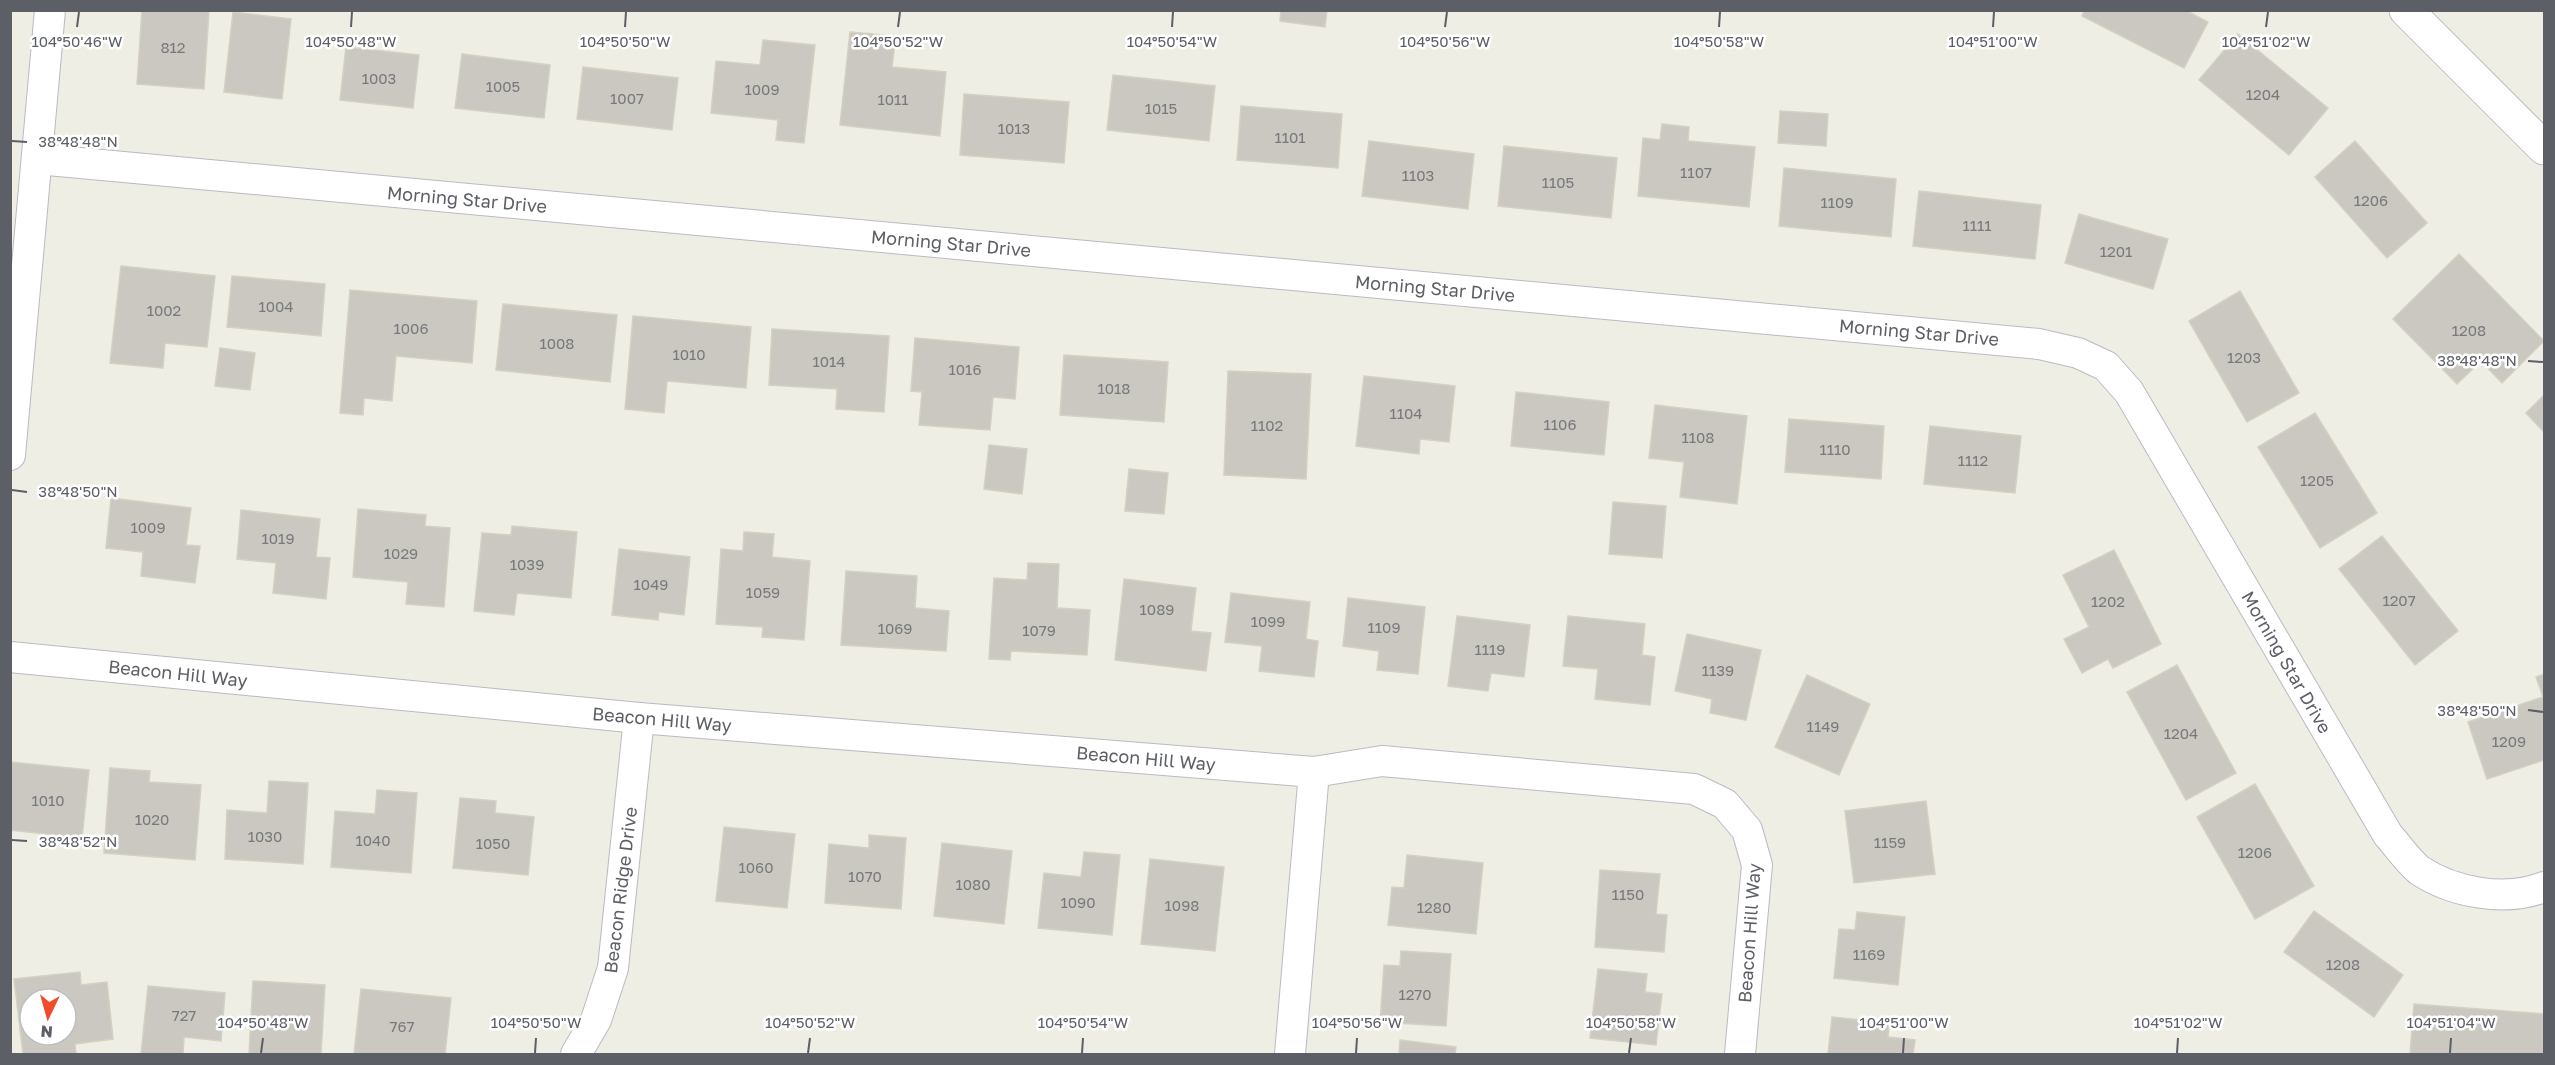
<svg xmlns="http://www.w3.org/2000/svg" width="2555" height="1065" viewBox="0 0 2555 1065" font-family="'Golos Text',sans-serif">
<rect width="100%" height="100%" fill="#efeee4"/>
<g fill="#cac8c1" stroke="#d4d0c2" stroke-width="1.5" fill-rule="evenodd">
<polygon points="142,10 209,10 204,89 137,84"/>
<polygon points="1281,10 1327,10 1325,27 1280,21"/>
<polygon points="2085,10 2185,10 2208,22 2184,68 2082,16"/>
<polygon points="233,12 291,19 282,99 224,92"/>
<polygon points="850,32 896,36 892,67 946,72 940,136 840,125"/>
<polygon points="2238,34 2328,108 2289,155 2199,80"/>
<polygon points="763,40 815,45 804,143 776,140 778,120 711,113 716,61 760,65"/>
<polygon points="346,47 419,55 413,108 340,100"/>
<polygon points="462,54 550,65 544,118 455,108"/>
<polygon points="583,67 678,78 672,130 577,119"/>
<polygon points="1113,75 1215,86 1209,141 1107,130"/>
<polygon points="964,94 1069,102 1064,163 960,155"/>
<polygon points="1241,106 1342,114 1338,168 1237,160"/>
<polygon points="1780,111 1828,114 1826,146 1778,143"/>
<polygon points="1662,124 1689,127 1688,141 1755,147 1749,207 1638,196 1643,138 1660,140"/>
<polygon points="1369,141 1474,154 1468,209 1362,196"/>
<polygon points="2355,141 2427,223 2387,258 2315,177"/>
<polygon points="1504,146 1617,158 1611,218 1498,206"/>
<polygon points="1784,168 1896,179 1891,237 1779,226"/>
<polygon points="1919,191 2041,205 2035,259 1913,246"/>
<polygon points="2079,214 2168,239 2153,289 2065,263"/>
<polygon points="2459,254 2544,341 2502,383 2481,361 2457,384 2393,319"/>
<polygon points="121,266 215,276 207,347 165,343 163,368 110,363"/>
<polygon points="232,276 325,284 321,336 227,327"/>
<polygon points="350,290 477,301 472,363 396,356 392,401 364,398 363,415 340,413"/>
<polygon points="2240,291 2299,393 2247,422 2189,321"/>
<polygon points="503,304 617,315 610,382 496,370"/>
<polygon points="633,316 751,327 746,388 667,381 664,413 625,409"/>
<polygon points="772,329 889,336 884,412 836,409 837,389 769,385"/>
<polygon points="915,338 1019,347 1015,399 993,397 990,430 919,425 922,392 911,391"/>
<polygon points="220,348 255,353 250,390 215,386"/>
<polygon points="1064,355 1168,362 1164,422 1060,415"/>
<polygon points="1228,371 1311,374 1306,479 1224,475"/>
<polygon points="1364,376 1455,386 1449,442 1420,439 1419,454 1356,446"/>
<polygon points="1516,392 1609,402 1604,455 1511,446"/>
<polygon points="2544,395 2544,432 2526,413"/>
<polygon points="1655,405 1747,416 1737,504 1680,497 1684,462 1649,458"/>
<polygon points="2315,413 2377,513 2320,548 2258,447"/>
<polygon points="1789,419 1884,426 1881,479 1785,472"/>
<polygon points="1930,426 2021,436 2015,493 1924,484"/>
<polygon points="989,445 1027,449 1022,494 984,489"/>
<polygon points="1129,469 1168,473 1164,514 1125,511"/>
<polygon points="111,498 191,508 186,545 200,546 195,583 141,576 143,552 106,548"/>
<polygon points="1613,502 1666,506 1662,558 1609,554"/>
<polygon points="358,509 426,515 425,526 450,528 444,607 406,604 408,582 353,577"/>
<polygon points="241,510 320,519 316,557 330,558 326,599 273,593 276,563 237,559"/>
<polygon points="512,526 577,532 571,598 517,593 514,615 474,611 482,533 511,535"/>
<polygon points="744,532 774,534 772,557 810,561 804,640 762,637 763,627 716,624 721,549 743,551"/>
<polygon points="2382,536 2458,631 2415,665 2339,569"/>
<polygon points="619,549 690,557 684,615 659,612 658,620 612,615"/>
<polygon points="2114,550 2161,644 2113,668 2108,659 2082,673 2064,639 2089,627 2063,575"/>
<polygon points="1028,563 1059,564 1057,608 1090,610 1087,655 1011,651 1010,660 989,659 994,578 1027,580"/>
<polygon points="846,571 917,576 915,608 949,611 946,651 841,645"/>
<polygon points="1124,579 1196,588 1191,631 1211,633 1206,671 1115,660"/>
<polygon points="1231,593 1310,602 1306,639 1318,641 1314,677 1259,671 1262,646 1225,642"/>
<polygon points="1348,598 1425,607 1418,674 1377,670 1379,651 1343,646"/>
<polygon points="1457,616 1530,625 1524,677 1491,673 1488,691 1448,686"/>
<polygon points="1568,616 1645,624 1642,655 1655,657 1650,705 1595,699 1598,669 1563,666"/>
<polygon points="1687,634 1761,650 1746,720 1710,713 1712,699 1675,691"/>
<polygon points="2177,665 2236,773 2186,800 2127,692"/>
<polygon points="2544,674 2544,760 2487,779 2468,722 2543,697 2536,677"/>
<polygon points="1807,675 1870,704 1839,775 1775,747"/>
<polygon points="10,762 89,770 82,838 10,830"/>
<polygon points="110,768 150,771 149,782 201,785 195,860 104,853"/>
<polygon points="269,781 308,783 303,864 225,859 227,810 267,813"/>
<polygon points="2255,784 2314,886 2255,919 2197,817"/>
<polygon points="377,790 417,793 411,873 331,867 335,811 375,814"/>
<polygon points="460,798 496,801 495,813 534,817 528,875 453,868"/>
<polygon points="1926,801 1935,874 1854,883 1845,811"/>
<polygon points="724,827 795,834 787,908 716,901"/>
<polygon points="869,835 906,838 901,909 825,903 829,844 869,848"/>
<polygon points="942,843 1012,851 1004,924 934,916"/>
<polygon points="1084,852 1120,855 1112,935 1038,928 1044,873 1081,877"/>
<polygon points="1407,855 1483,863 1476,934 1388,925 1392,887 1404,888"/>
<polygon points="1150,859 1224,867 1215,951 1141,944"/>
<polygon points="1600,870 1660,874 1656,914 1667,915 1664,952 1595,947"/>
<polygon points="2314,911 2403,975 2374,1017 2284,952"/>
<polygon points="1857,912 1905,917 1898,985 1834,978 1839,929 1855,930"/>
<polygon points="1401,951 1451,954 1446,1026 1380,1022 1384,965 1400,966"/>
<polygon points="1598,969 1647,974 1645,992 1662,994 1656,1045 1590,1038"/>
<path d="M 80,972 L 81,985 L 107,982 L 113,1039 L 75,1044 L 76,1054 L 23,1054 L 14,979 ZM 30,999 L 66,999 L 66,1035 L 30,1035 Z"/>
<polygon points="253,981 325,985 321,1054 249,1054"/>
<polygon points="148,986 225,993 221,1041 184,1037 183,1054 141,1054"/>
<polygon points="361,989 451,998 445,1054 354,1054"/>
<polygon points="2414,1004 2544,1014 2544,1054 2410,1054"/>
<polygon points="1832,1017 1889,1023 1888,1037 1915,1040 1913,1054 1828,1054"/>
<polygon points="1400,1040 1456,1047 1455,1054 1399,1054"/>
</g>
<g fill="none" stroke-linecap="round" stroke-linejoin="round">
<defs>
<g id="street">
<path d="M 37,159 L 2039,344 L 2078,353 L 2106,366 L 2129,392 L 2388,835 C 2398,846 2408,861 2419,870 C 2453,893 2506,902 2544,887"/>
<polyline points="10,455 50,10"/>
<polyline points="10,657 639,718 1314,772"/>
<polyline points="576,1054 596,1020 613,968 639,718"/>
<polyline points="1290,1054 1314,772 1382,761 1694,789 1725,804 1747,830 1757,865 1740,1054"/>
</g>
<polyline id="secondary" points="2406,10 2544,148"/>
</defs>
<use href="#street" stroke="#b9bbc0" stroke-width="32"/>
<use href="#secondary" stroke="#b9bcc2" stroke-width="35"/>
<use href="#street" stroke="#fff" stroke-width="30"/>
<use href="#secondary" stroke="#fff" stroke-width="33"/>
</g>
<path fill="none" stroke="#5c5f65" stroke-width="2" d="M 77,27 L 79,12M 351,27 L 352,12M 625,27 L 626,12M 898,27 L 900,12M 1172,27 L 1173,12M 1445,27 L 1447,12M 1719,27 L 1720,12M 1993,27 L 1994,12M 2266,27 L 2268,12M 12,141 L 27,142M 2528,361 L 2543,362M 12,490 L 27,492M 2528,710 L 2543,712M 12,840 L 27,841M 261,1053 L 263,1038M 535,1053 L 536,1038M 808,1053 L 810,1038M 1082,1053 L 1083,1038M 1356,1053 L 1357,1038M 1629,1053 L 1631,1038M 1903,1053 L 1904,1038M 2177,1053 L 2178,1038M 2450,1053 L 2451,1038"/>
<g text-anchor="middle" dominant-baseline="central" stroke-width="5" stroke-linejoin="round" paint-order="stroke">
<g font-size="15" fill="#78797c">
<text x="173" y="47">812</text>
<text x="379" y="78">1003</text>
<text x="503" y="86">1005</text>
<text x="762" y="89">1009</text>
<text x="2263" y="94">1204</text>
<text x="627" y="98">1007</text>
<text x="893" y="99">1011</text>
<text x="1161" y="108">1015</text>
<text x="1014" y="128">1013</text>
<text x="1290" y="137">1101</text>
<text x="1696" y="172">1107</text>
<text x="1418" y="175">1103</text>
<text x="1558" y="182">1105</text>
<text x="2371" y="200">1206</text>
<text x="1837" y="202">1109</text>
<text x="1977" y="225">1111</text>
<text x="2116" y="251">1201</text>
<text x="276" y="306">1004</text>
<text x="164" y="310">1002</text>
<text x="411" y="328">1006</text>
<text x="2469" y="330">1208</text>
<text x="557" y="343">1008</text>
<text x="689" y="354">1010</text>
<text x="2244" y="357">1203</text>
<text x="829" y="361">1014</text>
<text x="965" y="369">1016</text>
<text x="1114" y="388">1018</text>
<text x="1406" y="413">1104</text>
<text x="1560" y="424">1106</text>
<text x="1267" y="425">1102</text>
<text x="1698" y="437">1108</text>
<text x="1835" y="449">1110</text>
<text x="1973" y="460">1112</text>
<text x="2317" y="480">1205</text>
<text x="148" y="527">1009</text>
<text x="278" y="538">1019</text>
<text x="401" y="553">1029</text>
<text x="527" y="564">1039</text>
<text x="651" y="584">1049</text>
<text x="763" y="592">1059</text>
<text x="2399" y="600">1207</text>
<text x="2108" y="601">1202</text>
<text x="1157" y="609">1089</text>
<text x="1268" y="621">1099</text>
<text x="1384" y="627">1109</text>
<text x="895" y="628">1069</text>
<text x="1039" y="630">1079</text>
<text x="1490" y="649">1119</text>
<text x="1718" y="670">1139</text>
<text x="1823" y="726">1149</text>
<text x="2181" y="733">1204</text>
<text x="2509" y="741">1209</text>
<text x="48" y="800">1010</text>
<text x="152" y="819">1020</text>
<text x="265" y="836">1030</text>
<text x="373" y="840">1040</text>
<text x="1890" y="842">1159</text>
<text x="493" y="843">1050</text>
<text x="2255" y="852">1206</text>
<text x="756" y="867">1060</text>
<text x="865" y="876">1070</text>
<text x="973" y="884">1080</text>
<text x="1628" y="894">1150</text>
<text x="1078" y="902">1090</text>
<text x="1182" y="905">1098</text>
<text x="1434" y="907">1280</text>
<text x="1869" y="954">1169</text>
<text x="2343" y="964">1208</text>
<text x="1415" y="994">1270</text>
<text x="184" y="1015">727</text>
<text x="402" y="1026">767</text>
</g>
<g font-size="18" fill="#5c5f65" stroke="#fff">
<text transform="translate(467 199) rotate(5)">Morning Star Drive</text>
<text transform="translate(951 243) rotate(5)">Morning Star Drive</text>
<text transform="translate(1435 288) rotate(5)">Morning Star Drive</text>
<text transform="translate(1919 332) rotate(5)">Morning Star Drive</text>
<text transform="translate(2287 662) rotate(60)">Morning Star Drive</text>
<text transform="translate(178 673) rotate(6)">Beacon Hill Way</text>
<text transform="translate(662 719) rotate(5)">Beacon Hill Way</text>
<text transform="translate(1146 758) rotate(5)">Beacon Hill Way</text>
<text transform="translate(620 890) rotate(-83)">Beacon Ridge Drive</text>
<text transform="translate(1749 933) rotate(-86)">Beacon Hill Way</text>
</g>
</g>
<g font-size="15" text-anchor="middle" fill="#5c5f65" stroke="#fff" stroke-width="5" stroke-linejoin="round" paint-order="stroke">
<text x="77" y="47">104°50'46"W</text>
<text x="351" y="47">104°50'48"W</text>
<text x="625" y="47">104°50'50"W</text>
<text x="898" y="47">104°50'52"W</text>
<text x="1172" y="47">104°50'54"W</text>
<text x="1445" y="47">104°50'56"W</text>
<text x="1719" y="47">104°50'58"W</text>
<text x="1993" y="47">104°51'00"W</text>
<text x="2266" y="47">104°51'02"W</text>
<text x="78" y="147">38°48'48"N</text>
<text x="2477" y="366">38°48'48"N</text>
<text x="78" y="497">38°48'50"N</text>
<text x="2477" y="716">38°48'50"N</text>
<text x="78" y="847">38°48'52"N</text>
<text x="263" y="1028">104°50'48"W</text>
<text x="536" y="1028">104°50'50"W</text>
<text x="810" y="1028">104°50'52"W</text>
<text x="1083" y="1028">104°50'54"W</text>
<text x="1357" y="1028">104°50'56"W</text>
<text x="1631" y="1028">104°50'58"W</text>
<text x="1904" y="1028">104°51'00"W</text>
<text x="2178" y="1028">104°51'02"W</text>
<text x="2451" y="1028">104°51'04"W</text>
</g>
<rect width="2555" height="1065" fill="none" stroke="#5c5f65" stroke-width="24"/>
<g transform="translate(48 1017) rotate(185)"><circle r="28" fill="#ffffff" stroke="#bebfc1" stroke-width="1.5"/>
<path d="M0-4.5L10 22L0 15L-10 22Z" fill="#f04c29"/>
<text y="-9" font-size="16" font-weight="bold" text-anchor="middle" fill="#5c5f65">N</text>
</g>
</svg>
